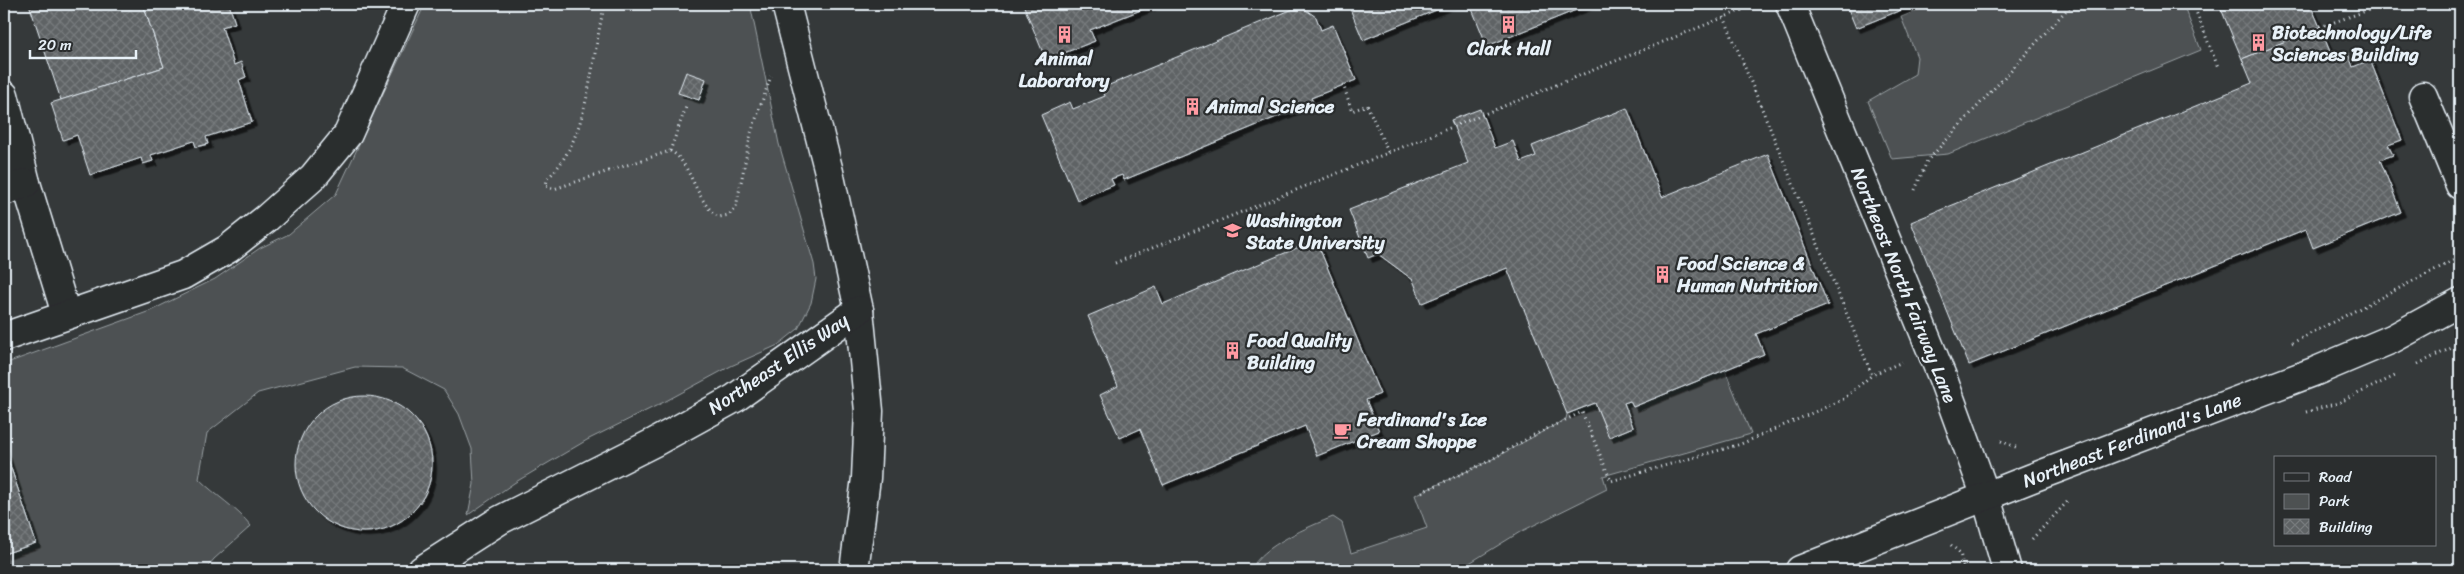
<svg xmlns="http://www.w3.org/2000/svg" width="2464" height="574" viewBox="0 0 2464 574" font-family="Sriracha,sans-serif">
<defs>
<pattern id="building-cross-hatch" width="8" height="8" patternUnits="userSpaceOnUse" patternTransform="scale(1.25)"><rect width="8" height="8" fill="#5f6365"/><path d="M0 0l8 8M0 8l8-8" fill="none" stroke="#767a7c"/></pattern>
<filter id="shadow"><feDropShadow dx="4.5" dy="4.5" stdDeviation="0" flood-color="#0009"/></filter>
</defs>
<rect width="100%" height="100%" fill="#35393a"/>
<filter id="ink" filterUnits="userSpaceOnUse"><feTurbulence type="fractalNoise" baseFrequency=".02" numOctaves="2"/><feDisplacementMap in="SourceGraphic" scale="10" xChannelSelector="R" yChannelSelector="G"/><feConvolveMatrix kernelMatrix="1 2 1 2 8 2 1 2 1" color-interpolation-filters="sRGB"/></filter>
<g filter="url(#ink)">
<g fill="#4d5152" stroke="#9aa1a5">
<path d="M 425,4 L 750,4 L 779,144 L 814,264 L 816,279 L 811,303 L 798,329 L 778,345 L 731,366 L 666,401 L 587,440 L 514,483 L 468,515 L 474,484 L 472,449 L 459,414 L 444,390 L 402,368 L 355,367 L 258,393 L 207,433 L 199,479 C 216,496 236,507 251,526 L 214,559 L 205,570 L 4,570 L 4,554 L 36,543 L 4,447 L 4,364 L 150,311 L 215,279 L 260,248 L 289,234 L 336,194 Z"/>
<polygon points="1933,4 2183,4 2201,50 1948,154 1892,159 1868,101 1915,74 1917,57 1901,17"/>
<path d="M 1725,370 L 1751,434 L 1603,476 L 1607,489 L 1520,532 L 1458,570 L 1251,570 C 1261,546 1310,526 1333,517 L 1342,523 L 1351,553 L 1427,528 L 1415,495 L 1487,462 L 1566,419 L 1567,414 L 1595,403 L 1609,437 L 1633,427 L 1624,403 L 1630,401 L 1633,407 Z"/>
</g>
<g fill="url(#building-cross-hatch)" stroke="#e8f1f8" filter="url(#shadow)">
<polygon points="29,4 143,4 164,67 61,100"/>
<polygon points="143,4 229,4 235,23 222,27 234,65 241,62 246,77 239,80 252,122 206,137 208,144 196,147 194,141 151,155 153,161 143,164 141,158 90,175 77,135 63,140 51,103 164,67"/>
<polygon points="1023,4 1156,4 1090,30 1095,41 1046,60"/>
<polygon points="1348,4 1451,4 1363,40"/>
<polygon points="1470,4 1591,4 1487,46"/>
<polygon points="1846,4 1916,4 1856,28"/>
<polygon points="2219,4 2310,4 2320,27 2242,59"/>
<polygon points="1293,9 1306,10 1316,17 1321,30 1333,25 1356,80 1311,98 1313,102 1124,180 1122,175 1111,179 1114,185 1077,200 1041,115 1070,102 1073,109 1105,96 1102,88"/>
<polygon points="2320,27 2333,59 2348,53 2353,67 2370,60 2402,140 2388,145 2393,155 2380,160 2401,212 2313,248 2306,229 1969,365 1911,222 2252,83 2242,59"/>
<polygon points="686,72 706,79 699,100 678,93"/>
<polygon points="1627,108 1662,197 1768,154 1828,305 1756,334 1764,354 1633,407 1630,401 1624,403 1633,427 1609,437 1595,403 1567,414 1507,268 1422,303 1413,280 1378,254 1368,258 1349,210 1468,163 1451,120 1480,109 1495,148 1513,141 1521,162 1536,156 1532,146"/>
<polygon points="1316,240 1380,394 1366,400 1379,431 1317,456 1305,426 1163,485 1140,429 1120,438 1100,395 1118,386 1088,316 1156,287 1163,304"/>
<circle cx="364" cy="464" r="68"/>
<polygon points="4,447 36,543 4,554"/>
</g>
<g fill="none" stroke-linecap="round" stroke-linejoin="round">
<defs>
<g id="minor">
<polyline points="786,4 829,172 859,310 869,411 866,478 854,570"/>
<polyline points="1790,4 1943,379 1986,497 2007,570"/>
<polyline points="4,95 26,183 66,314"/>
<polyline points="2423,96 2460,185"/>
<polyline points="4,191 26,183"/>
<polyline points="4,337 183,275 228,249 267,218 313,177 348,134 406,4"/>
<polyline points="422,570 500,520 655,442 735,398 859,310"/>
<polyline points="1800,570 2032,478 2316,371 2392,339 2460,302"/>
</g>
</defs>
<use href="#minor" stroke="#e8f1f8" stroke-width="31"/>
<g stroke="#e8f1f8" stroke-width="3" stroke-dasharray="1 4" stroke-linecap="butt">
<path d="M 605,4 C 590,59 591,138 547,179 L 546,186 L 554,189 L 670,151 C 691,160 695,203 719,217 L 729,215 L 736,207 L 751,133 L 771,76"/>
<polyline points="2193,4 2218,67"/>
<polyline points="1724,17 1872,375 1902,362"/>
<polyline points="2320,27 2386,4"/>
<polyline points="1343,84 1352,111 1367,105 1389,154"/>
<polyline points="670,151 686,107"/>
<polyline points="1915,190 1927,161 2072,4"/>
<polyline points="1115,263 1757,4"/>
<polyline points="2292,343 2460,257"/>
<polyline points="2418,364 2460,344"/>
<polyline points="2306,412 2338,403 2397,375"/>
<polyline points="2001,441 2018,448"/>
<polyline points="1422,492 1487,462 1530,437 1582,412 1611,481 1741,444 1842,400 1872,375"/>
<polyline points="2032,539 2069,500"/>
<polyline points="1951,545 1960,553 1964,570"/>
</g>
<use href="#minor" stroke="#2a2d2e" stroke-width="28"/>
</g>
</g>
<defs>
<symbol id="building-bare" viewBox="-9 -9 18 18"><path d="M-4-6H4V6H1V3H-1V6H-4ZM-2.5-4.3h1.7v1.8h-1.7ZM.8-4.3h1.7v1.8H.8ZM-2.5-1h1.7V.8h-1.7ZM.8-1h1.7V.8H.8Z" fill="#ff9aa2" stroke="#2a2d2e" stroke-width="2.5" paint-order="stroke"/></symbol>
<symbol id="university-bare" viewBox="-9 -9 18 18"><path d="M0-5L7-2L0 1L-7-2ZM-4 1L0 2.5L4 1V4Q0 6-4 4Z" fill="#ff9aa2" stroke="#2a2d2e" stroke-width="2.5" paint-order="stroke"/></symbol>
<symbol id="cafe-bare" viewBox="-9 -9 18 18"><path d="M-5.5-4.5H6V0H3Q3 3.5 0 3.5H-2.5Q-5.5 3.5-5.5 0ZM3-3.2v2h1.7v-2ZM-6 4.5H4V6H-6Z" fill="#ff9aa2" stroke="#2a2d2e" stroke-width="2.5" paint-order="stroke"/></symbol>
</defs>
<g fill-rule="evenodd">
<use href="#building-bare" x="1496" y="12" width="25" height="25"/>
<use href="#building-bare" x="1052" y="22" width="25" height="25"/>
<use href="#building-bare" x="2246" y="30" width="25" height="25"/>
<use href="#building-bare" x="1180" y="94" width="25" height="25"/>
<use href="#university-bare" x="1220" y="218" width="25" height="25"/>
<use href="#building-bare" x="1650" y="262" width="25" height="25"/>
<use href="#building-bare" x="1220" y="338" width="25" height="25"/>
<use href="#cafe-bare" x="1330" y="418" width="25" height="25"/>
</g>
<g text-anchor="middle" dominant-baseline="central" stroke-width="4.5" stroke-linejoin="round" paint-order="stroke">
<g font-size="19" font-weight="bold" fill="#e8f1f8" stroke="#2a2d2e" text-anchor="start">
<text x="2272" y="32">Biotechnology/Life<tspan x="2272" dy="22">Sciences Building</tspan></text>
<text x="1509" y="48" text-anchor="middle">Clark Hall</text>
<text x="1064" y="58" text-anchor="middle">Animal<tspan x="1064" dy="22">Laboratory</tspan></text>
<text x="1206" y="106">Animal Science</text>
<text x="1246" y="220">Washington<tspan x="1246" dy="22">State University</tspan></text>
<text x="1677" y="263">Food Science &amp;<tspan x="1677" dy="22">Human Nutrition</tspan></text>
<text x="1247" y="340">Food Quality<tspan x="1247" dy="22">Building</tspan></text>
<text x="1357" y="419">Ferdinand's Ice<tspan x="1357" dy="22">Cream Shoppe</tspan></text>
</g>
<g font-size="19" fill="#e8f1f8" stroke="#2a2d2e">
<text transform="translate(1904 285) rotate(68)">Northeast North Fairway Lane</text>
<text transform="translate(778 364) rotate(-34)">Northeast Ellis Way</text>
<text transform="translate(2132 440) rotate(-21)">Northeast Ferdinand's Lane</text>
</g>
</g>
<rect width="2464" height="574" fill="none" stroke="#2a2d2e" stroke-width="20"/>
<rect x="10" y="10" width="2444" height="554" fill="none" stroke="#e8f1f8" stroke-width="2" filter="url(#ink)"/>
<rect x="2274" y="456" width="162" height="90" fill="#2a2d2e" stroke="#767b7f"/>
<rect x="2284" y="473" width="25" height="8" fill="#2a2d2e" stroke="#767b7f"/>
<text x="2319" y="482" font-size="15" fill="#e8f1f8">Road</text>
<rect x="2284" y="494" width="25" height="15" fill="#4d5152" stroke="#767b7f"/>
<text x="2319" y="506" font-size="15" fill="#e8f1f8">Park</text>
<rect x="2284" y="519" width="25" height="15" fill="url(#building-cross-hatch)" stroke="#767b7f"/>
<text x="2319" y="532" font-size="15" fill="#e8f1f8">Building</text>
<path d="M30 50v8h106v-8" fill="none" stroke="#e8f1f8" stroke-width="2.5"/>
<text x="38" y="50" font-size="15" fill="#e8f1f8" stroke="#2a2d2e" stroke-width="4" paint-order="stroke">20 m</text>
</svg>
